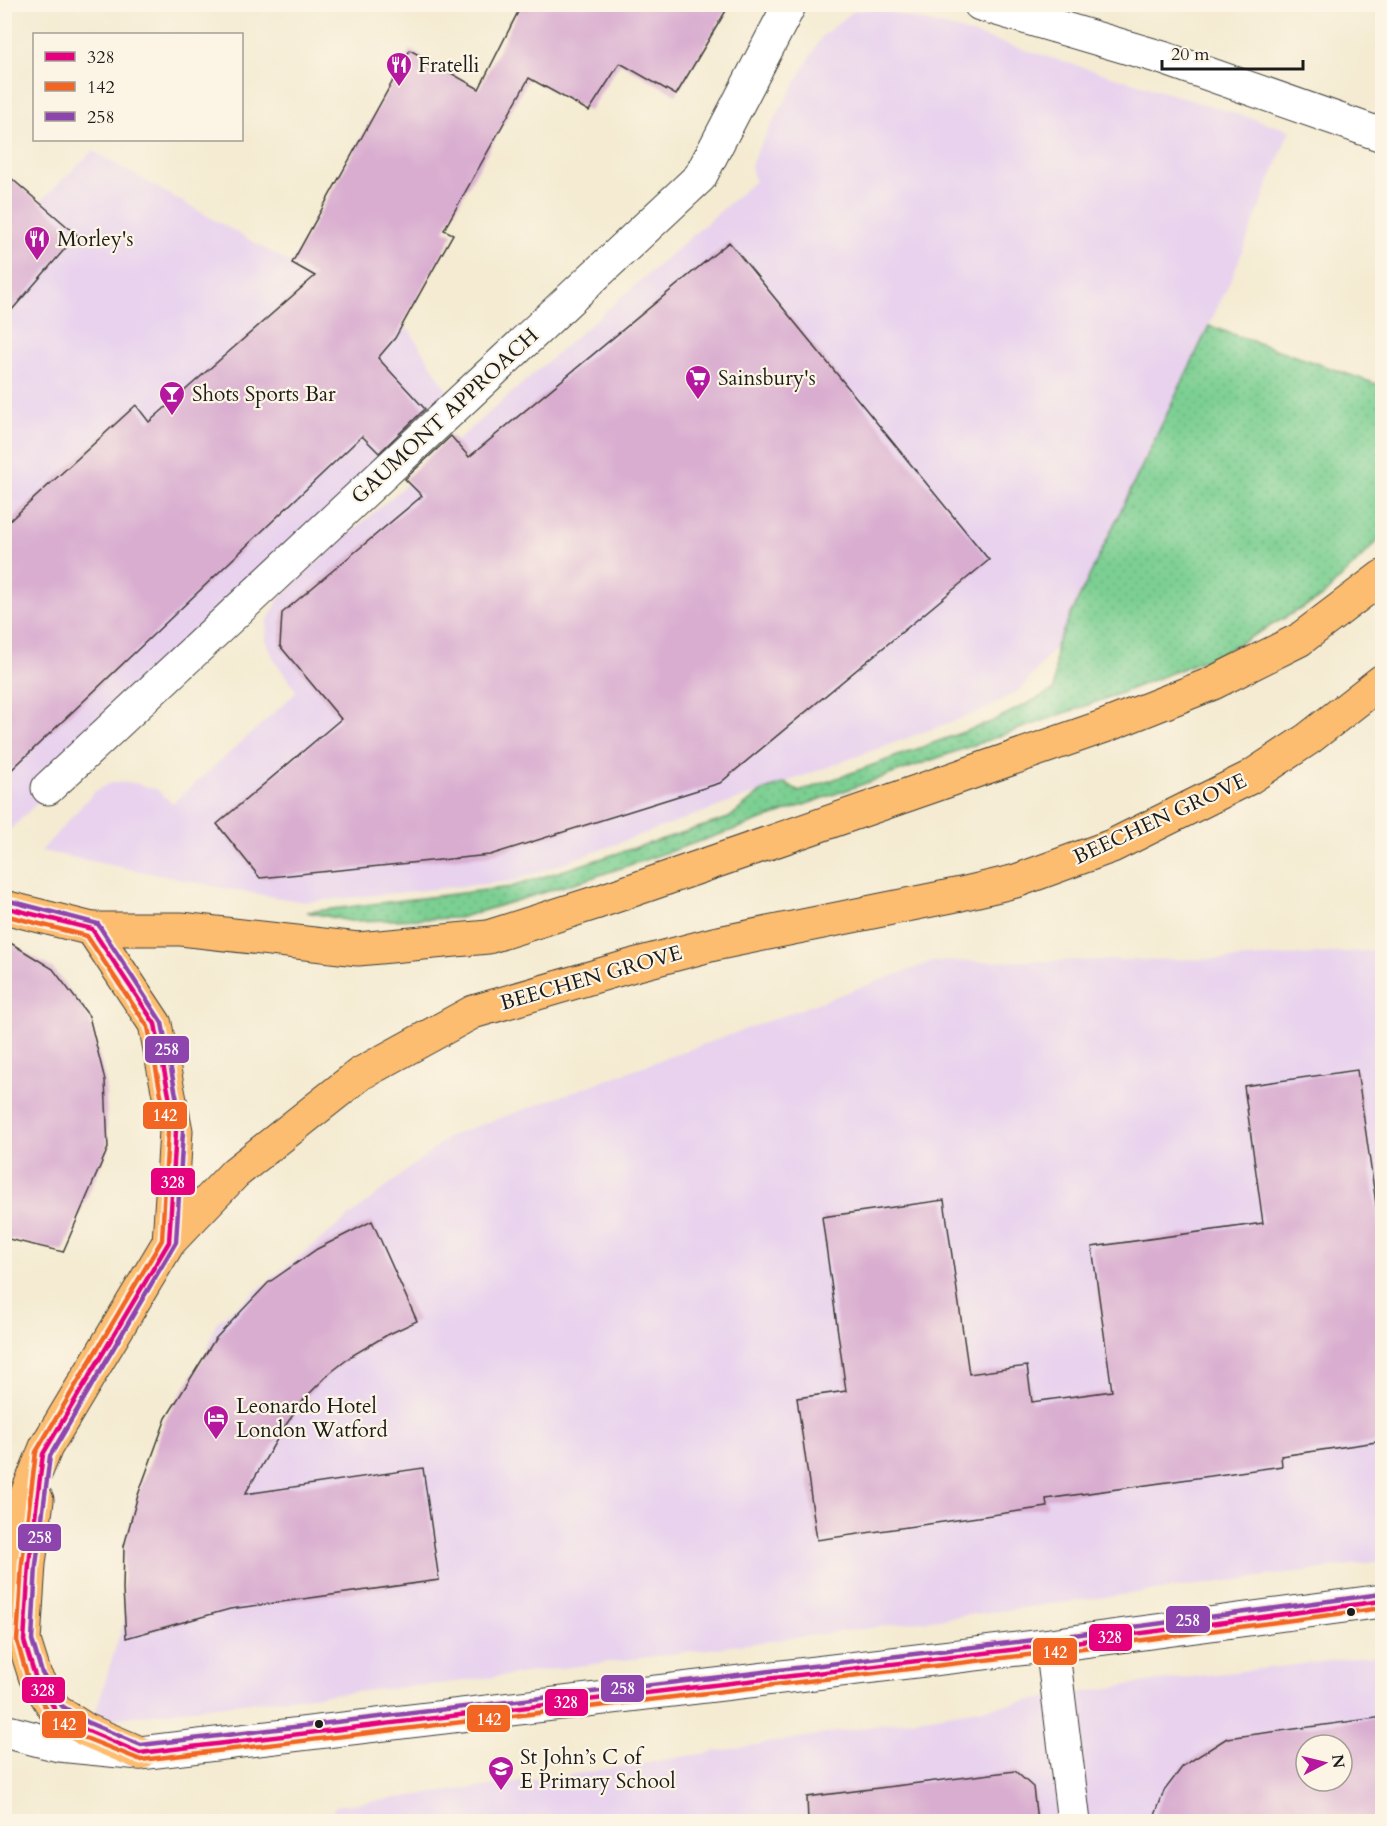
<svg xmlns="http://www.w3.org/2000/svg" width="1387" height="1826" viewBox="0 0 1387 1826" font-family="Cardo,serif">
<defs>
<pattern id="grass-dots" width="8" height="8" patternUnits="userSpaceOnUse" patternTransform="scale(1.5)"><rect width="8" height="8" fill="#7bcf92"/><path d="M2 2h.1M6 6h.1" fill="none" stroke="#6ab17d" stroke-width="1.8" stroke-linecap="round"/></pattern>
</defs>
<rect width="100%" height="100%" fill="#fcf5e5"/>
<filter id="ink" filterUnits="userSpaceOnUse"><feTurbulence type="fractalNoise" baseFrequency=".0167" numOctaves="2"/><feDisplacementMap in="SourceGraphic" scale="12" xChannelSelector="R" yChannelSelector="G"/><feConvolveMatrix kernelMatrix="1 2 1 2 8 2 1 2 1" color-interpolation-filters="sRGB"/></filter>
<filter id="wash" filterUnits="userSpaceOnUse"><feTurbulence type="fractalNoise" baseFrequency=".008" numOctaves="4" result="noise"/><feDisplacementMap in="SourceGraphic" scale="24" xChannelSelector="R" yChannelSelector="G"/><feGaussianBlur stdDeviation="1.35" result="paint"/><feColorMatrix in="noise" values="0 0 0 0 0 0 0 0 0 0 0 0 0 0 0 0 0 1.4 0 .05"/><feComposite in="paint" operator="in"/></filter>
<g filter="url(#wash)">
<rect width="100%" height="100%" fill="#f4ebd2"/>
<g fill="#e8d2ee" fill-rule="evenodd">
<polygon points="876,9 953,28 1290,130 1233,275 1056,646 1022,688 987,709 514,881 305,902 233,890 41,851 94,792 113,782 135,783 156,789 173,803 297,692 275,661 266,641 267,622 279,599 299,578 755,181 751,166 757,151 822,36 854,11"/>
<polygon points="93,151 410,331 447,390 5,835 5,235"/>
<polygon points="1382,950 1382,1561 456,1682 242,1703 93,1721 216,1323 450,1136 931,962 1232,959"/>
<path d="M 1382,1655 L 1382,1821 L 332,1822 L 335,1806 L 557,1777 L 1147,1682 ZM 1306,1745 L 1342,1745 L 1342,1781 L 1306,1781 Z"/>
</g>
<polygon fill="url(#grass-dots)" stroke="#4c7657" stroke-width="1.5" points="1209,326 1382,386 1382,537 1322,597 1224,652 1113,696 736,829 594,877 459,918 350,921 307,912 511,887 729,818 762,791 785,783 799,792 991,722 1054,690 1056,646"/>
<g id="blocks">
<g fill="#d9add0" fill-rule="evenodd">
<polygon points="522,4 730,4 676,95 620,63 589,111 529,78 444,230 453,234 395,338 378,358 425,409 379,453 362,436 4,777 4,526 136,405 149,422 315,276 292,263 410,50 479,89"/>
<polygon points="4,172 77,235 4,319"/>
<polygon points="729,242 989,560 720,783 490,855 260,878 217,824 341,719 280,646 282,613 422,496 405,479 451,436 469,457"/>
<polygon points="4,939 53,969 89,1016 105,1080 108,1148 63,1252 4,1238"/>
<polygon points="1357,1070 1383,1253 1383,1441 1281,1456 1282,1466 1046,1499 1047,1507 817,1540 797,1398 846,1391 822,1217 944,1200 969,1374 1027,1366 1032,1402 1112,1391 1092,1247 1263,1223 1244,1086"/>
<polygon points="372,1221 417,1321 387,1335 353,1355 330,1373 305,1398 283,1429 245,1494 423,1468 439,1580 230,1609 126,1638 123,1590 124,1546 138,1495 166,1418 215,1339 268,1283 317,1249"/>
<path d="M 1383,1717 L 1383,1821 L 1153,1821 L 1164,1791 L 1183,1766 L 1227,1738 ZM 1306,1745 L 1342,1745 L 1342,1781 L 1306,1781 Z"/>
<polygon points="1015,1771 1033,1787 1037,1821 808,1821 807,1797"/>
</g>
</g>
</g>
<g filter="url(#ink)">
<use href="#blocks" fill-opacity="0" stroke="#3c3b37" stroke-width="1.5"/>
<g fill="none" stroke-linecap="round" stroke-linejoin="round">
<defs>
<g id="minor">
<polyline points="980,4 1163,58 1382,135"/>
<polyline points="48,788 700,177 790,4"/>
<polyline points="1052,1645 1074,1822"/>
</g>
<polyline id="tertiary" points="4,1731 59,1745 140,1753 1052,1645 1382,1601"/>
<g id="primary">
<polyline points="4,907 92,929 181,929 358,949 488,937 598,902 884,803 1105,726 1211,684 1299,640 1382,577"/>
<polyline points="92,929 155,1024 176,1131 169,1242"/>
<polyline points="37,1500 29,1564 24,1641 35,1676 56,1711 86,1730 140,1753"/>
<polyline points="4,1551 46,1447 169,1242 235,1173 360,1074 473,1012 634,965 714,944 961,894 1016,881 1112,846 1249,778 1308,739 1382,681"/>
</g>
</defs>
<use href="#minor" stroke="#3c3b37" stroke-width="35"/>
<use href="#tertiary" stroke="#3c3b37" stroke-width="35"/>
<use href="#primary" stroke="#3c3b37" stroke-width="35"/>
<use href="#minor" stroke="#fff" stroke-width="33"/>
<use href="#tertiary" stroke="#fff" stroke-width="33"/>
<use href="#primary" stroke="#fcbd6f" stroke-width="33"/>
<defs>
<g id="bus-1">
<polyline points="4,907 92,929"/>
<polyline points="92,929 155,1024 176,1131 169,1242 43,1454 29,1564 24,1641 35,1676 56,1711 86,1730 140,1753 1052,1645 1382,1601"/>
</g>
<polyline id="bus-2" points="4,915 87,936 148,1027 168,1131 162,1240 36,1452 22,1563 17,1641 28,1679 51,1716 83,1737 141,1760 1053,1652 1382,1608"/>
<polyline id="bus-3" points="6,900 98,924 162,1023 183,1131 176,1242 50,1456 36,1565 32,1640 42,1673 62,1706 89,1723 141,1745 1051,1638 1381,1594"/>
</defs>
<use href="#bus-1" stroke="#fcf5e5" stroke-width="9"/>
<use href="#bus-2" stroke="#fcf5e5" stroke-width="9"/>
<use href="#bus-3" stroke="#fcf5e5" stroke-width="9"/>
<use href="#bus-1" stroke="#e5007d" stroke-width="4.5"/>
<use href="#bus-2" stroke="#f26522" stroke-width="4.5"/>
<use href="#bus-3" stroke="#8e44ad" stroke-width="4.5"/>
</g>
</g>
<defs>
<symbol id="restaurant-pin" viewBox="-11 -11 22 30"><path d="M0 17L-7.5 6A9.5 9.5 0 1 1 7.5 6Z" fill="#b5179e" stroke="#fcf5e5"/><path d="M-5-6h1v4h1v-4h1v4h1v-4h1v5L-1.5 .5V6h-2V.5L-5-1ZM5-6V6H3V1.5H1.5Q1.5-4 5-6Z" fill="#fff"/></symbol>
<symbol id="supermarket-pin" viewBox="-11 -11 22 30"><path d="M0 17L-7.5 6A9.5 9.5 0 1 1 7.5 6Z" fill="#b5179e" stroke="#fcf5e5"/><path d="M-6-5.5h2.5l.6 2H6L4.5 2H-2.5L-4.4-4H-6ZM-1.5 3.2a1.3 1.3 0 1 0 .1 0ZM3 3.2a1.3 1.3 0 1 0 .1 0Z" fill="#fff"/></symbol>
<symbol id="bar-pin" viewBox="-11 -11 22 30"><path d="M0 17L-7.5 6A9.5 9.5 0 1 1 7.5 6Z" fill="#b5179e" stroke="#fcf5e5"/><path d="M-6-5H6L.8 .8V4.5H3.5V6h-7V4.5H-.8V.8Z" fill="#fff"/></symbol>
<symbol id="hotel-pin" viewBox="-11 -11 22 30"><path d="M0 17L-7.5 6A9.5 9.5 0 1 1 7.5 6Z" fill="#b5179e" stroke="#fcf5e5"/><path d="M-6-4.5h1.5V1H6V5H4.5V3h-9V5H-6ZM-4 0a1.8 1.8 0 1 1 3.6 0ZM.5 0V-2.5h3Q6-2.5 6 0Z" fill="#fff"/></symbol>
<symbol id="school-pin" viewBox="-11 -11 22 30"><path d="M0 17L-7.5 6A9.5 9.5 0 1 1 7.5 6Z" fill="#b5179e" stroke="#fcf5e5"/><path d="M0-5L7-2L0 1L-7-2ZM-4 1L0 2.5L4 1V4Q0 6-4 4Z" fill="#fff"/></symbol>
</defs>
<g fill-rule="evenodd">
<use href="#restaurant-pin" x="384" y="50" width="30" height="40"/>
<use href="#restaurant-pin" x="22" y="224" width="30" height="40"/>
<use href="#supermarket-pin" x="683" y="363" width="30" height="40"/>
<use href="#bar-pin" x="157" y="379" width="30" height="40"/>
<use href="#hotel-pin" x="201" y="1403" width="30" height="40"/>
<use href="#school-pin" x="486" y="1754" width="30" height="40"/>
</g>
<g fill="#1c1c1c" stroke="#fcf5e5" stroke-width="2">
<circle cx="1351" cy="1612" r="5"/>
<circle cx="319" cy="1724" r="5"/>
</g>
<g text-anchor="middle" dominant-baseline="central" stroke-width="4.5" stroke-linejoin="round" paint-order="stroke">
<g font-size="21" fill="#1c1c1c" stroke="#fcf5e5" text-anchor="start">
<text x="418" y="65">Fratelli</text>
<text x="57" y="239">Morley's</text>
<text x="718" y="378">Sainsbury's</text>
<text x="192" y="394">Shots Sports Bar</text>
<text x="236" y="1406">Leonardo Hotel<tspan x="236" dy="24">London Watford</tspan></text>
<text x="520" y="1757">St John’s C of<tspan x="520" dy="24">E Primary School</tspan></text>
</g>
<g font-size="21" fill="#1c1c1c" stroke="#fcf5e5">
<text transform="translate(445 416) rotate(-43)">GAUMONT APPROACH</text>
<text transform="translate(1160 819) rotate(-25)">BEECHEN GROVE</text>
<text transform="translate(591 978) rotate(-16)">BEECHEN GROVE</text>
</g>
</g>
<g stroke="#fcf5e5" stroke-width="2">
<rect x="144" y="1035" width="46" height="29" rx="6" fill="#8e44ad"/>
<rect x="142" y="1101" width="46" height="29" rx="6" fill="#f26522"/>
<rect x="150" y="1167" width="46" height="29" rx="6" fill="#e5007d"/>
<rect x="17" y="1523" width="45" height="29" rx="6" fill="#8e44ad"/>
<rect x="1165" y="1605" width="46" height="29" rx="6" fill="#8e44ad"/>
<rect x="1088" y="1623" width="45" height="29" rx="6" fill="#e5007d"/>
<rect x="1032" y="1637" width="46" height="29" rx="6" fill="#f26522"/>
<rect x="600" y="1674" width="45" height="29" rx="6" fill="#8e44ad"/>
<rect x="21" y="1676" width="45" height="28" rx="6" fill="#e5007d"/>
<rect x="544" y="1688" width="45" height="29" rx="6" fill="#e5007d"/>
<rect x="466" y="1704" width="45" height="29" rx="6" fill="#f26522"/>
<rect x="41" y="1710" width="46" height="29" rx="6" fill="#f26522"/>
</g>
<g font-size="16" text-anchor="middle" font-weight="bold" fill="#fff">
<text x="167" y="1055">258</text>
<text x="165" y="1121">142</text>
<text x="173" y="1188">328</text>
<text x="40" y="1543">258</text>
<text x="1188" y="1626">258</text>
<text x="1110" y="1643">328</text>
<text x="1055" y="1658">142</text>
<text x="623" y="1694">258</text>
<text x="43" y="1696">328</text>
<text x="566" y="1708">328</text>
<text x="489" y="1725">142</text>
<text x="64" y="1730">142</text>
</g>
<rect width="1387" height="1826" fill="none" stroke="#fcf5e5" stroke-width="24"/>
<rect x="33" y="33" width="210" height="108" fill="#fcf5e5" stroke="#a29e95" stroke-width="1.5"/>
<rect x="45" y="52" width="30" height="9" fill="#e5007d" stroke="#a29e95" stroke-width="1.5"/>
<text x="87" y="63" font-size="18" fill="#1c1c1c">328</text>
<rect x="45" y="82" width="30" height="9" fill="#f26522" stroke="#a29e95" stroke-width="1.5"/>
<text x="87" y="93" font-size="18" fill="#1c1c1c">142</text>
<rect x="45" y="112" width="30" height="9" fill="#8e44ad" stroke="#a29e95" stroke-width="1.5"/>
<text x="87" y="123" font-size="18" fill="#1c1c1c">258</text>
<g transform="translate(1324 1763) rotate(83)"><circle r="28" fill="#fcf5e5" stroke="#a29e95" stroke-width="1.5"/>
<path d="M0-4.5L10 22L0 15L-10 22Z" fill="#b5179e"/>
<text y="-9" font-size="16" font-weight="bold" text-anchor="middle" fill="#1c1c1c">N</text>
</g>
<path d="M1162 60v9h141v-9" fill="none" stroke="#1c1c1c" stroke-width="3"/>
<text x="1171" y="60" font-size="18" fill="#1c1c1c" stroke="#fcf5e5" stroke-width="4.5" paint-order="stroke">20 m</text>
</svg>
